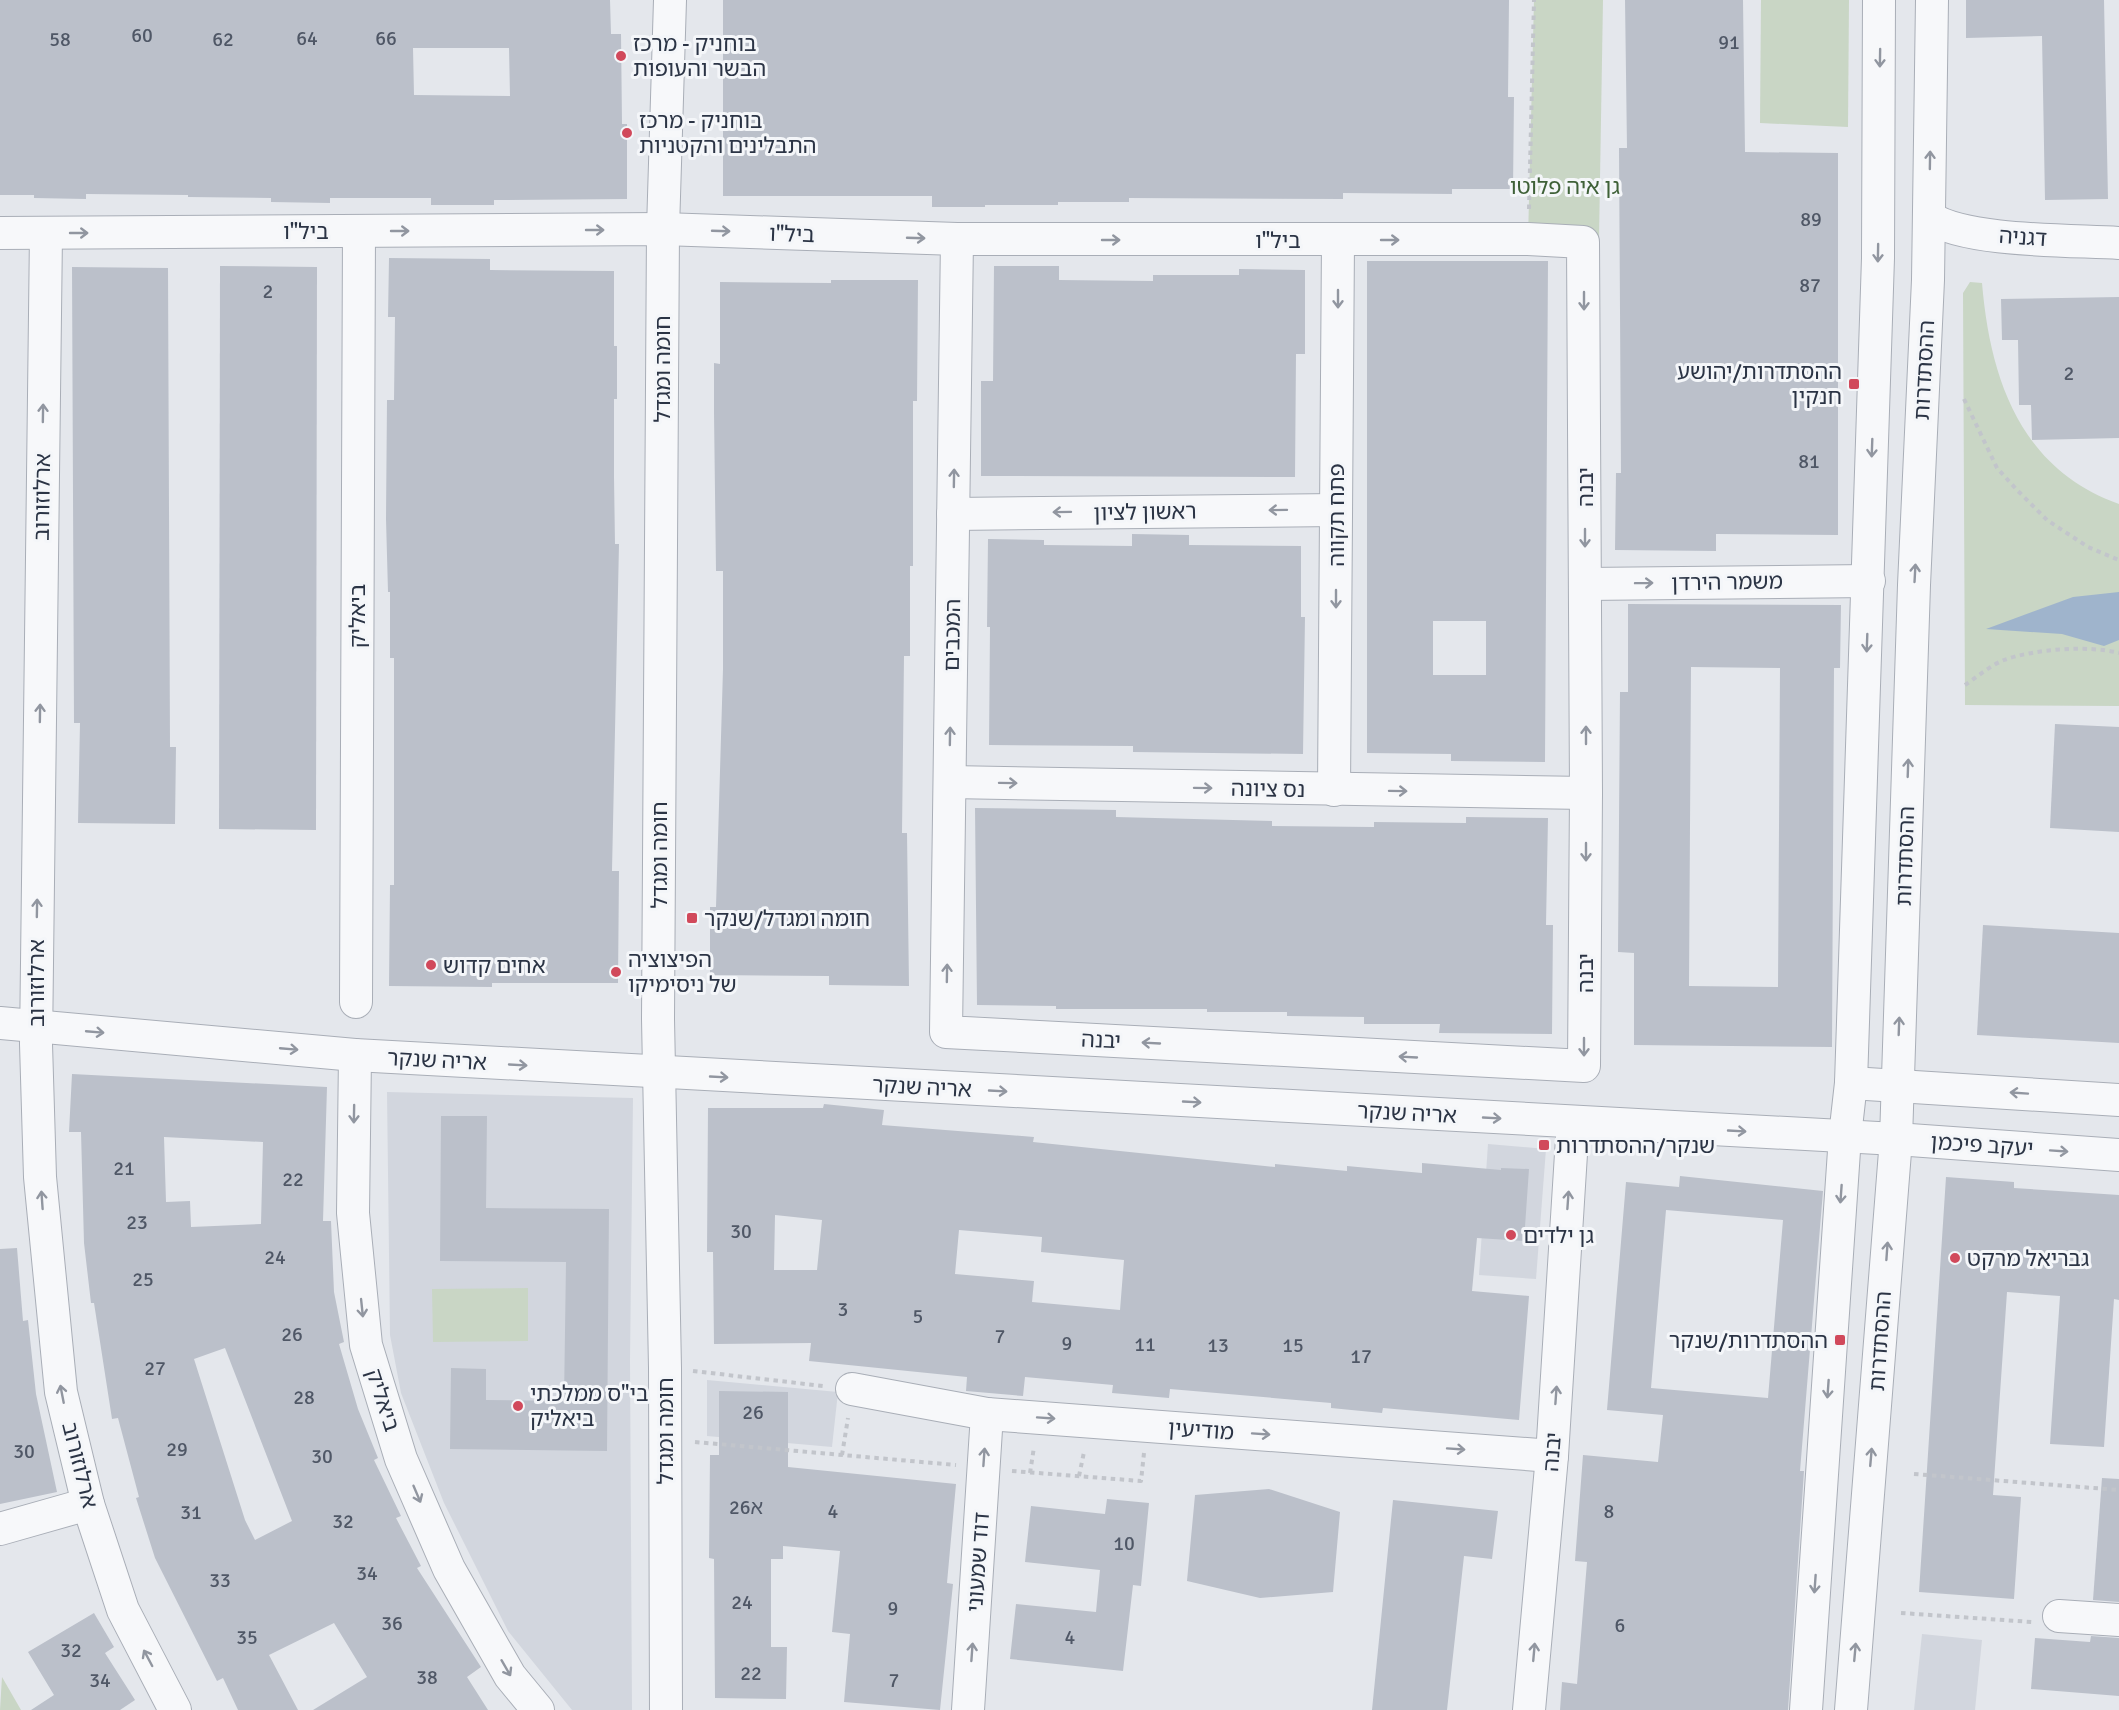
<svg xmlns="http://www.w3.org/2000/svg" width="2119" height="1710" viewBox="0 0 2119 1710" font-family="Signika,'Noto Sans Hebrew',sans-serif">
<rect width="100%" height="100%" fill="#e4e7ec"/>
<g fill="#d2d6de">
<polygon points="387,1092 633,1098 630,1361 632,1710 572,1710 508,1631 444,1503 401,1393 390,1335"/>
<polygon points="1488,1144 1546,1149 1536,1279 1479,1275"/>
<polygon points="707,1380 838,1392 832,1447 707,1436"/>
<polygon points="1922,1634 1982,1640 1975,1710 1914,1710"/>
</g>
<g fill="#c9d6c5">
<polygon points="1534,0 1603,0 1599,239 1528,239"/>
<polygon points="1761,0 1849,0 1848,127 1760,123"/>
<path d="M 1970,282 L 1982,283 C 1990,378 2020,469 2119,504 L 2119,706 L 1965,705 L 1963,293 Z"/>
<polygon points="528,1288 528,1341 433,1342 432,1289"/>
<polygon points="2,1677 21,1710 0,1710"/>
</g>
<polygon fill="#9fb4cc" points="2119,592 2119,640 2104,646 2062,634 1986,629 2073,597"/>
<g fill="#bbc0ca" fill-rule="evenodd">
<path d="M 0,0 L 610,0 L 611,34 L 621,34 L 622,124 L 627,124 L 627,199 L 494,200 L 494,205 L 431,205 L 431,198 L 330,198 L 330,203 L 271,202 L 271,198 L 188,197 L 188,195 L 86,194 L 86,199 L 34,198 L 34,195 L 0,195 ZM 413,48 L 509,48 L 510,96 L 414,95 Z"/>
<polygon points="723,0 1509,0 1508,97 1514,97 1513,189 1452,189 1452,194 1343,193 1343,199 1129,198 1129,202 1058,202 1058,205 985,205 985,207 932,207 932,196 723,196"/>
<polygon points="1625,0 1743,0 1745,152 1838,153 1838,535 1716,534 1716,551 1615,550 1616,473 1621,473 1619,148 1627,148"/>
<polygon points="1966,0 2104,0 2108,199 2045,200 2042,36 1966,38"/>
<polygon points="389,258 490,259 490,270 614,271 614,346 617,346 617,399 614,399 614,477 615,544 619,544 612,871 619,871 618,983 492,983 492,987 389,986 390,885 394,885 394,658 390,658 390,592 388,592 386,519 387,400 394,400 395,317 388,317"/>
<path d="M 1367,261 L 1548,261 L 1545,762 L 1451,761 L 1451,754 L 1367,753 ZM 1433,621 L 1486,621 L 1486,675 L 1433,675 Z"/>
<polygon points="220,266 317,267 316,830 219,829"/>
<polygon points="994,266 1059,266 1059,280 1153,281 1153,275 1239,275 1239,269 1305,270 1305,354 1296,354 1295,477 981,476 981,381 993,381"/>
<polygon points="72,267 168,268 170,747 176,747 175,824 78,823 80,723 74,723"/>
<polygon points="831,280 918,280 917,401 913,401 913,566 910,566 910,656 904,656 903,747 902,833 907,833 909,986 829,985 829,976 710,975 710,907 716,907 723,669 723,571 716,571 714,413 714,363 720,364 720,282 831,283"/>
<polygon points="2119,297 2119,438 2032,440 2031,405 2019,405 2018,340 2002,340 2001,299"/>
<polygon points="1132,534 1189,535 1189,545 1301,546 1301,617 1305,617 1303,754 1133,752 1133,746 989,745 990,627 987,627 988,539 1044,540 1044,545 1132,546"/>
<path d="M 1628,604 L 1841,605 L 1840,668 L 1834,668 L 1832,1047 L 1634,1045 L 1634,953 L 1618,952 L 1620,692 L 1628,692 ZM 1691,667 L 1780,668 L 1778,987 L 1689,986 Z"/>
<polygon points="2055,724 2119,727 2119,832 2050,828"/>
<polygon points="975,808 1116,810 1116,817 1272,821 1272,826 1374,827 1374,822 1466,823 1466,817 1548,818 1546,925 1553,925 1552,1034 1439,1033 1440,1024 1364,1024 1364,1017 1287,1016 1287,1012 1207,1012 1207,1009 1056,1009 1056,1006 977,1005"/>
<polygon points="1983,925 2119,933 2119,1043 1977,1035"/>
<path d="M 72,1074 L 327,1087 L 323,1221 L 331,1221 L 334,1292 L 344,1342 L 339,1344 L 358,1409 L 378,1458 L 374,1460 L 401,1516 L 396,1518 L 421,1566 L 417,1568 L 481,1667 L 467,1677 L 488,1710 L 313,1710 L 367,1677 L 334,1623 L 269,1655 L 298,1710 L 238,1710 L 223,1678 L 217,1681 L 155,1558 L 136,1498 L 139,1497 L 118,1418 L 112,1419 L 94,1303 L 91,1303 L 84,1243 L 81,1132 L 69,1132 ZM 164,1137 L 263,1142 L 261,1224 L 191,1227 L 190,1201 L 166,1202 ZM 225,1348 L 292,1521 L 255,1540 L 245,1520 L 194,1359 Z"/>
<path d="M 824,1104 L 884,1110 L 882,1125 L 1034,1137 L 1033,1142 L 1275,1167 L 1275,1164 L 1347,1171 L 1347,1166 L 1422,1173 L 1422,1163 L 1501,1170 L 1501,1168 L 1529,1169 L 1524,1241 L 1477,1238 L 1472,1291 L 1529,1296 L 1519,1420 L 1383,1408 L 1382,1413 L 1331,1408 L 1331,1403 L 1170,1389 L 1169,1398 L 1112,1393 L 1113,1385 L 1025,1377 L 1023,1396 L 966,1391 L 967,1377 L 809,1361 L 811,1343 L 714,1344 L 713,1252 L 707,1252 L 708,1108 L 823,1108 ZM 775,1215 L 822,1220 L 817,1270 L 774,1270 ZM 959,1230 L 1042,1237 L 1041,1252 L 1124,1260 L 1120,1310 L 1032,1302 L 1034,1281 L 955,1274 Z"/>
<polygon points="441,1116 487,1116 486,1208 609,1209 607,1451 450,1449 451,1368 486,1369 486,1400 564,1401 566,1262 440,1261"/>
<path d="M 1680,1176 L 1823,1191 L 1800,1471 L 1804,1471 L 1788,1710 L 1560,1710 L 1562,1682 L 1577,1684 L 1587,1562 L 1575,1561 L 1583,1455 L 1658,1462 L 1663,1415 L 1607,1410 L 1626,1182 L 1679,1187 ZM 1666,1210 L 1783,1220 L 1768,1398 L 1651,1388 Z"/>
<polygon points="1946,1177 2014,1182 2014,1188 2119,1195 2119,1300 2114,1299 2104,1447 2050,1444 2060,1296 2007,1292 1993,1495 2021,1497 2014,1599 1919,1592"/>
<polygon points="17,1248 23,1321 28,1320 36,1394 57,1492 0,1504 0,1249"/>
<polygon points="719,1391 788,1392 788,1467 956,1484 947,1583 953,1584 940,1710 844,1702 850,1634 832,1632 840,1551 783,1546 783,1559 771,1559 771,1647 787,1647 786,1699 715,1698 714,1559 709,1558 710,1455 719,1455"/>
<polygon points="2102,1478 2119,1479 2119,1602 2093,1600"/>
<polygon points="1269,1489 1340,1512 1333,1592 1260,1598 1187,1581 1195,1495"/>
<polygon points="1107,1499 1149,1503 1141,1586 1133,1585 1123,1671 1010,1659 1016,1604 1096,1612 1100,1570 1025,1562 1031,1506 1105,1514"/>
<polygon points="1393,1500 1498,1511 1492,1559 1464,1556 1447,1710 1372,1710"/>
<polygon points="94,1613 114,1647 105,1653 135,1700 120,1710 31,1710 54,1695 28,1652"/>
<polygon points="2091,1636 2119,1638 2119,1696 2031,1689 2035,1638 2090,1642"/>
</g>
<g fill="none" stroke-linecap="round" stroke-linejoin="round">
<defs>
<g id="minor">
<path d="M 1930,218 C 1967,242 2071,240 2119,243"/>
<polyline points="0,233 663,229 957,239 1528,239 1583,242 1586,793 1584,1066 946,1032 957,239"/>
<polyline points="46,233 36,1044 40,1177 61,1392 88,1504 123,1610 175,1710"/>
<polyline points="953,514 1336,510"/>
<polyline points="1585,584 1869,581"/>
<polyline points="950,782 1586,793"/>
<polyline points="1334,790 1338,241"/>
<polyline points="356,1002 359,231"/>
<polyline points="0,1023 355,1055 1896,1139 2119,1155"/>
<polyline points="355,1055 353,1213 366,1345 401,1459 449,1569 510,1676 538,1710"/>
<polyline points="1851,1083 2119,1100"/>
<polyline points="852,1389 987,1414 1552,1456"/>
<polyline points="0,1529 88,1504"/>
<polyline points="2059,1616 2119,1620"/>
<polyline points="666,1710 665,1368 658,1019 663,229 670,0"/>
<polyline points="968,1710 987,1414"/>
<polyline points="1529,1710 1552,1456 1573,1122"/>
<polyline points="1806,1710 1845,1136 1851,1083 1878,258 1879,0"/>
<polyline points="1851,1710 1896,1139 1914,585 1928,280 1932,0"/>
</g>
</defs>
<use href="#minor" stroke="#a9aeb7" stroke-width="34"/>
<g stroke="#c2c5cb" stroke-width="4" stroke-dasharray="4.5 4.5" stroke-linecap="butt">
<polyline points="1529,209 1534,0"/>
<polyline points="1964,399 1997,468 2017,490 2047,520 2088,547 2119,560"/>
<path d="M 1965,685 C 1977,677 1991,665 2004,660 C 2034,649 2089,645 2119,653"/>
<polyline points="693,1371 823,1386"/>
<polyline points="695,1442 956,1465"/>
<polyline points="842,1455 848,1418"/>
<polyline points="1012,1471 1141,1481 1144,1453"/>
<polyline points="1030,1473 1034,1447"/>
<polyline points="1914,1474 2119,1490"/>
<polyline points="1079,1476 1084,1452"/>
<polyline points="1901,1613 2032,1622"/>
</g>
<use href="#minor" stroke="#f7f8fa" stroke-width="32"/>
</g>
<defs><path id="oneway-shaft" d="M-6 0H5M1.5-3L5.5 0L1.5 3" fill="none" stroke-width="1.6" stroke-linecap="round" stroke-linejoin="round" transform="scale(1.5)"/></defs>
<g stroke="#9196a0">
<use href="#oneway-shaft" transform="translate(1880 58) rotate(91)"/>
<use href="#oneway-shaft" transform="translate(1930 160) rotate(-89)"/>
<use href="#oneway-shaft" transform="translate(595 230)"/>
<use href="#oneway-shaft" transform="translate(400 231)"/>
<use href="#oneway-shaft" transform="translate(721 231) rotate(2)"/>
<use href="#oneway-shaft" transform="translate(79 233)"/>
<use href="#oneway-shaft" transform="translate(916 238) rotate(2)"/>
<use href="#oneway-shaft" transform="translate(1111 240)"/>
<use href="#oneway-shaft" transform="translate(1390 240)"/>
<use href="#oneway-shaft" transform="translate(1878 253) rotate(91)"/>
<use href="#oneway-shaft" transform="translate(1338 299) rotate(90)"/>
<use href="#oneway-shaft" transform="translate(1584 301) rotate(90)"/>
<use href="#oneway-shaft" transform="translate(43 413) rotate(-89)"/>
<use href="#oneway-shaft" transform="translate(1872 448) rotate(92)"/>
<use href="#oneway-shaft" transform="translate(954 478) rotate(-89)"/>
<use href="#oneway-shaft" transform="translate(1278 510) rotate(179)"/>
<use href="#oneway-shaft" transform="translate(1062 512) rotate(179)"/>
<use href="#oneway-shaft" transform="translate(1585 538) rotate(90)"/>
<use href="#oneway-shaft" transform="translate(1915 573) rotate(-87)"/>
<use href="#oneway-shaft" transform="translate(1644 583) rotate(-1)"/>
<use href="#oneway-shaft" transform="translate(1336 599) rotate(90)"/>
<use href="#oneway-shaft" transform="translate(1867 643) rotate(92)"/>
<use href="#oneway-shaft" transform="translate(40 713) rotate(-89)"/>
<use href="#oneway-shaft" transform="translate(1586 735) rotate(-90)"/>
<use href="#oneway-shaft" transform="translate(950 736) rotate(-89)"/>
<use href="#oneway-shaft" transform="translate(1908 768) rotate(-88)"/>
<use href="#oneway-shaft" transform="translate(1008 783) rotate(1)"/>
<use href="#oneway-shaft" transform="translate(1203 788) rotate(1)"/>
<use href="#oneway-shaft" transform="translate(1398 791) rotate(1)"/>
<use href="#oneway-shaft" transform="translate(1586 852) rotate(90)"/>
<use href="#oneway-shaft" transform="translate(37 908) rotate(-89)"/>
<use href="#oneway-shaft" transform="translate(947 973) rotate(-89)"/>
<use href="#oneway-shaft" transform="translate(1899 1026) rotate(-88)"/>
<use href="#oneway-shaft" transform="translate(95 1032) rotate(5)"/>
<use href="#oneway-shaft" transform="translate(1151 1043) rotate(-177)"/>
<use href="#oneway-shaft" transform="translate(1584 1047) rotate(90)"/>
<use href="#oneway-shaft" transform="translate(289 1049) rotate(5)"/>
<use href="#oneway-shaft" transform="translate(1408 1057) rotate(-177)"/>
<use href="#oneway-shaft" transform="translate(518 1065) rotate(3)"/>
<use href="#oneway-shaft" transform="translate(719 1077) rotate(3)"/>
<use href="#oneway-shaft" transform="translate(998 1091) rotate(3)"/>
<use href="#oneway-shaft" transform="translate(2019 1093) rotate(-176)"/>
<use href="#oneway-shaft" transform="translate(1192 1102) rotate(3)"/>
<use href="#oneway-shaft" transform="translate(354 1114) rotate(91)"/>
<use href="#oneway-shaft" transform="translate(1492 1118) rotate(3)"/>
<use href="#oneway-shaft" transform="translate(1737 1131) rotate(3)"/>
<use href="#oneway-shaft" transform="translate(2059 1151) rotate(4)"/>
<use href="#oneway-shaft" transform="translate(1841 1194) rotate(94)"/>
<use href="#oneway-shaft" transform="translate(42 1200) rotate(-94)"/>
<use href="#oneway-shaft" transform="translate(1568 1200) rotate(-86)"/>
<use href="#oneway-shaft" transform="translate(1887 1251) rotate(-86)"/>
<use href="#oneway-shaft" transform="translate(362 1308) rotate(84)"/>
<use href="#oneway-shaft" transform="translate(1828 1389) rotate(94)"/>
<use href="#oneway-shaft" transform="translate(62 1394) rotate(-101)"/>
<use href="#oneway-shaft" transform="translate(1556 1395) rotate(-86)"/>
<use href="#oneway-shaft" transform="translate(1046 1418) rotate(4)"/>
<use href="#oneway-shaft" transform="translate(1261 1434) rotate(4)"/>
<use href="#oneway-shaft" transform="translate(1456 1449) rotate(4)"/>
<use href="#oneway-shaft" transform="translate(984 1457) rotate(-86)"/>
<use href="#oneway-shaft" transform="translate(1871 1457) rotate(-85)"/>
<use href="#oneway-shaft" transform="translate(417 1494) rotate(67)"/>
<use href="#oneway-shaft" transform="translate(1815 1584) rotate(94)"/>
<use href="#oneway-shaft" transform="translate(972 1652) rotate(-86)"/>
<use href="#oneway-shaft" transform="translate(1534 1652) rotate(-85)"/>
<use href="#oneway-shaft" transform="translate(1855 1652) rotate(-85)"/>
<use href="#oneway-shaft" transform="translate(148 1658) rotate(-118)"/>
<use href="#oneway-shaft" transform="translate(506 1668) rotate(60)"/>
</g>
<g fill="#d1495b" stroke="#f4f6f9" stroke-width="2">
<circle cx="621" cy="56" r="6"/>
<circle cx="627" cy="133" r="6"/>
<rect x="1848" y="378" width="12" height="12" rx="3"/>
<rect x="686" y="912" width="12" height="12" rx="3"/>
<circle cx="431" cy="965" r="6"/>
<circle cx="616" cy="972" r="6"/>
<rect x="1538" y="1139" width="12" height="12" rx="3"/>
<circle cx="1511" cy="1235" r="6"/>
<circle cx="1955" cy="1258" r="6"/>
<rect x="1834" y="1334" width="12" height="12" rx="3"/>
<circle cx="518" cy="1406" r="6"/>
</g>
<g text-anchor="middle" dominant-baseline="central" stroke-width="6" stroke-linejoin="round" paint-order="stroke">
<g font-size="20" fill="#4f5766">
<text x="142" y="35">60</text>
<text x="307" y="38">64</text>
<text x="386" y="38">66</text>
<text x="60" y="39">58</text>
<text x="223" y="39">62</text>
<text x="1729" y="42">91</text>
<text x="1811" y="219">89</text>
<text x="1810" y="285">87</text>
<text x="268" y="291">2</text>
<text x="2069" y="373">2</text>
<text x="1809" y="461">81</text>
<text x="124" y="1168">21</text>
<text x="293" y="1179">22</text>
<text x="137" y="1222">23</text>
<text x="741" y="1231">30</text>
<text x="275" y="1257">24</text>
<text x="143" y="1279">25</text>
<text x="843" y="1309">3</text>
<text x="918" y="1316">5</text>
<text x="292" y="1334">26</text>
<text x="1000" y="1336">7</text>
<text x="1067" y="1343">9</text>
<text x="1145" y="1344">11</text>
<text x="1218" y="1345">13</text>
<text x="1293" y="1345">15</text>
<text x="1361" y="1356">17</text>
<text x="155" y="1368">27</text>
<text x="304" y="1397">28</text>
<text x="753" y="1412">26</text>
<text x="177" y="1449">29</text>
<text x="24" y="1451">30</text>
<text x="322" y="1456">30</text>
<text x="746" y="1507">26א</text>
<text x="833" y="1511">4</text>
<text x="1609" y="1511">8</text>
<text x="191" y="1512">31</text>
<text x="343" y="1521">32</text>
<text x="1124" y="1543">10</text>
<text x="367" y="1573">34</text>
<text x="220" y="1580">33</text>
<text x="742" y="1602">24</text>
<text x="893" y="1608">9</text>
<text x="392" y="1623">36</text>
<text x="1620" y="1625">6</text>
<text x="247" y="1637">35</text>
<text x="1070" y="1637">4</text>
<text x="71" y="1650">32</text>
<text x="751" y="1673">22</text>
<text x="427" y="1677">38</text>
<text x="100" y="1680">34</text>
<text x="894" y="1680">7</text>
</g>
<g font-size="22" fill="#2b3445" stroke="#f4f6f9" text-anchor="start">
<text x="633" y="43">בוחניק - מרכז<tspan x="633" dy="25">הבשר והעופות</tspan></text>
<text x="639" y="120">בוחניק - מרכז<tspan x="639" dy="25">התבלינים והקטניות</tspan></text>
<text x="1842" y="371" text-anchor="end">ההסתדרות/יהושע<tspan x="1842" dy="25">חנקין</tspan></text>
<text x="704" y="918">חומה ומגדל/שנקר</text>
<text x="628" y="959">הפיצוציה<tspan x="628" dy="25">של ניסימיקו</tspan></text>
<text x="443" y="965">אחים קדוש</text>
<text x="1556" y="1145">שנקר/ההסתדרות</text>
<text x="1523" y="1235">גן ילדים</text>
<text x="1967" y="1258">גבריאל מרקט</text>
<text x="1828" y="1340" text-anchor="end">ההסתדרות/שנקר</text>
<text x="530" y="1393">בי"ס ממלכתי<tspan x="530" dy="25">ביאליק</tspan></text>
</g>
<g font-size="22" fill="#3f6138" stroke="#f4f6f9">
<text x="1565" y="186">גן איה פלוטו</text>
</g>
<g font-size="22" fill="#2b3445" stroke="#f4f6f9">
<text x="306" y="231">ביל"ו</text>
<text transform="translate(792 234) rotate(2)">ביל"ו</text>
<text transform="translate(2023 237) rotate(4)">דגניה</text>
<text x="1278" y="240">ביל"ו</text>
<text transform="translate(662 369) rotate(-90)">חומה ומגדל</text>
<text transform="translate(1924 370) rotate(-87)">ההסתדרות</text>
<text transform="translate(1585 487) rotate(-90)">יבנה</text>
<text transform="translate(42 497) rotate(-89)">ארלוזורוב</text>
<text transform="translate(1145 512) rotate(-1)">ראשון לציון</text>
<text transform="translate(1336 515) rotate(-90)">פתח תקווה</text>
<text transform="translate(1727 582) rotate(-1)">משמר הירדן</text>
<text transform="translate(357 616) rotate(-90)">ביאליק</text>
<text transform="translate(952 635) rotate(-89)">המכבים</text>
<text transform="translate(1268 789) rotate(1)">נס ציונה</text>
<text transform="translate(659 855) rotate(-90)">חומה ומגדל</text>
<text transform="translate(1905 856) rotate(-88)">ההסתדרות</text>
<text transform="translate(1585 973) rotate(-90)">יבנה</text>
<text transform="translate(36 983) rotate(-90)">ארלוזורוב</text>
<text transform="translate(1101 1040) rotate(3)">יבנה</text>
<text transform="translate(437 1060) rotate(3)">אריה שנקר</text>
<text transform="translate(922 1087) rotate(3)">אריה שנקר</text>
<text transform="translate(1407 1113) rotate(3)">אריה שנקר</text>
<text transform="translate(1982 1145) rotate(4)">יעקב פיכמן</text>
<text transform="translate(1880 1341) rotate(-86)">ההסתדרות</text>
<text transform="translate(383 1400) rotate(72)">ביאליק</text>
<text transform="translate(1201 1430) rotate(4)">מודיעין</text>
<text transform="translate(665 1431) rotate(-90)">חומה ומגדל</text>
<text transform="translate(1552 1452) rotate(-86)">יבנה</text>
<text transform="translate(80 1465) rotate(76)">ארלוזורוב</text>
<text transform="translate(978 1562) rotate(-86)">דוד שמעוני</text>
</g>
</g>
</svg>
